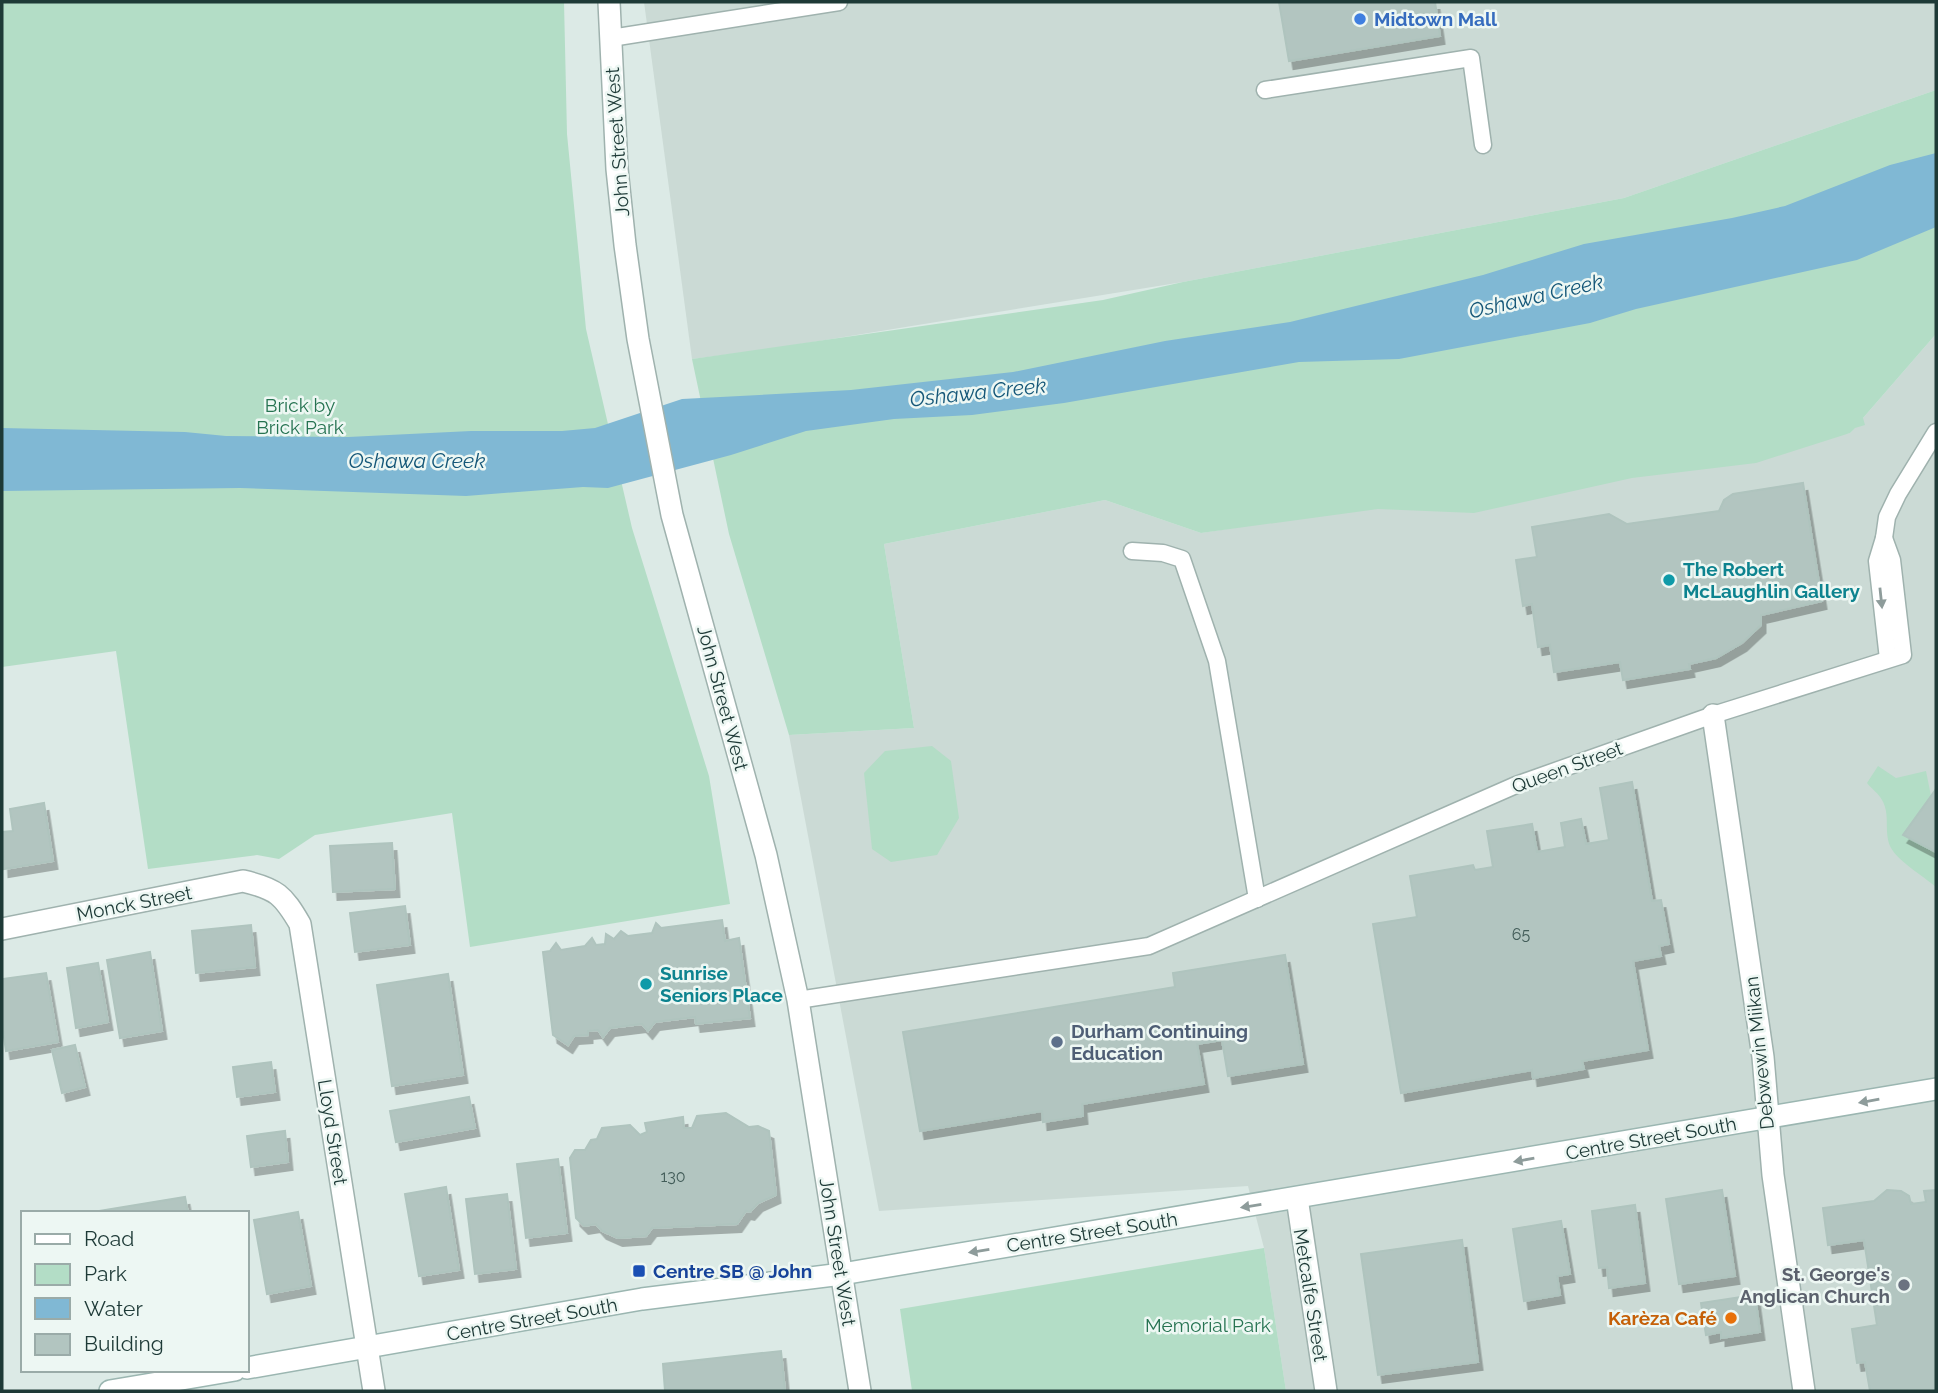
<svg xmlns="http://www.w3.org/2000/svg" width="1938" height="1393" viewBox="0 0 1938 1393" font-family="Raleway,sans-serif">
<defs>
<filter id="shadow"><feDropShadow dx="4.5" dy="8" stdDeviation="0" flood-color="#0004"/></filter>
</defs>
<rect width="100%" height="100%" fill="#dceae6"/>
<g fill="#cbdad5">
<polygon points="644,2 1936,2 1936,90 1624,198 1183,282 770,349 692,359"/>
<polygon points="1936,334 1936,1391 1286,1391 1264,1248 1248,1186 879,1211 789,735 914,728 884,544 1105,500 1201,533 1850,433"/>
</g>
<g fill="#b3ddc6">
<polygon points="2,2 564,2 567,134 586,329 632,528 709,776 730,904 470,947 452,813 315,835 279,859 257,855 148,869 116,651 2,667"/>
<polygon points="1936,90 1936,334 1863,418 1865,425 1855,428 1850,433 1756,463 1632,478 1474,513 1378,509 1201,533 1105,500 884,544 914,728 789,735 729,534 692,359 1103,300 1183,282 1624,198"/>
<polygon points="932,746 951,761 959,818 937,855 891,862 872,849 864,773 885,751"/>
<path d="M 1878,766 L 1896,778 L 1926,771 L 1931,796 L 1903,835 L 1936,852 L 1936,887 C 1922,875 1899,862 1891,848 C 1883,832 1891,815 1882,800 C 1879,794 1871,788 1867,783 Z"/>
<polygon points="1264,1248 1286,1391 912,1391 900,1309"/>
</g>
<polygon fill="#80b8d4" points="1936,153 1936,227 1857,260 1636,309 1590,323 1399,359 1299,362 1064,403 972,415 894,419 806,431 731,455 608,488 583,487 466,496 240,488 2,491 2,428 185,432 226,436 348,437 471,431 562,431 595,428 682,399 851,390 1013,372 1165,341 1290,322 1483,275 1584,244 1732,218 1785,206 1890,165"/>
<g fill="#b2c5c0" stroke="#afc4be" stroke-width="2" filter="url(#shadow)">
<polygon points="1279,2 1435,2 1440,36 1289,61"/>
<polygon points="1803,483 1822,601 1761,615 1761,625 1742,643 1716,658 1689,664 1690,669 1623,680 1620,662 1554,672 1550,645 1538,647 1532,604 1523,606 1516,560 1537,557 1532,527 1609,514 1627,524 1719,511 1724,500 1733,494"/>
<polygon points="1632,782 1652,901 1661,900 1669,944 1659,946 1661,956 1633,961 1648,1050 1582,1061 1584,1069 1533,1078 1532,1070 1401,1093 1373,924 1417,917 1410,876 1473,865 1475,870 1493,867 1487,831 1532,824 1537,852 1565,847 1561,823 1581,819 1586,844 1609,840 1600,788"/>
<polygon points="1936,789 1936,852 1903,835"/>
<polygon points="44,803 53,861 4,869 2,832 13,831 10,809"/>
<polygon points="392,843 395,889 333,892 330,846"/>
<polygon points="405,906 410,945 355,952 350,913"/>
<polygon points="722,920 725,941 739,938 750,1018 696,1024 695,1017 655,1022 648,1031 642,1024 610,1028 603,1037 598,1030 588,1031 588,1035 574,1036 568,1045 553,1035 543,952 550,951 556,943 561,950 585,946 592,938 596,945 605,944 606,934 614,939 621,931 628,936 652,933 656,923 661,928"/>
<polygon points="251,925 255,967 196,973 192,931"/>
<polygon points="150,952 162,1031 120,1038 107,960"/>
<polygon points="1285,955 1303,1064 1228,1076 1222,1040 1197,1044 1204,1084 1082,1104 1083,1116 1043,1122 1042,1111 920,1131 903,1032 1175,987 1173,973"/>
<polygon points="98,963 108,1022 76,1028 67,968"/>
<polygon points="46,973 58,1042 6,1051 2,1024 2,979"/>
<polygon points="448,974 463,1075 392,1086 377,985"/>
<polygon points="75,1045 85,1087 62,1093 52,1050"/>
<polygon points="271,1062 275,1092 237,1097 233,1067"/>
<polygon points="469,1097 475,1128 396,1142 390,1111"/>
<polygon points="726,1113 749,1127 758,1126 769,1131 776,1195 758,1203 750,1212 746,1211 737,1224 652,1228 646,1236 618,1238 602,1231 596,1224 584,1226 576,1218 570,1158 575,1150 585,1150 591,1140 597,1139 602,1128 630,1125 640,1135 647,1132 645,1123 683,1117 684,1128 692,1128 697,1116"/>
<polygon points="285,1131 288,1162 251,1167 247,1136"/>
<polygon points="558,1159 567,1233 526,1238 517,1164"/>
<polygon points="446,1187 459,1270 419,1276 405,1194"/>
<polygon points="1722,1190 1735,1276 1679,1284 1666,1199"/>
<polygon points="1887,1190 1901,1191 1909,1196 1911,1204 1926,1202 1924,1191 1936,1190 1936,1391 1870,1391 1865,1362 1857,1363 1852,1329 1877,1325 1864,1240 1828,1245 1823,1208 1874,1201"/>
<polygon points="507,1194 516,1269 475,1274 466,1199"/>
<polygon points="185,1197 188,1213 87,1213"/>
<polygon points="1635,1205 1645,1283 1609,1288 1607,1267 1599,1268 1592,1211"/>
<polygon points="298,1212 311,1286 267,1294 254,1220"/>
<polygon points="1561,1221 1570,1274 1557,1276 1560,1295 1524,1301 1513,1229"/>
<polygon points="1462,1240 1478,1362 1378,1375 1361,1254"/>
<polygon points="1755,1295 1760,1332 1721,1338 1721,1332 1706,1335 1701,1303"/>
<polygon points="781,1351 785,1391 665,1391 663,1364"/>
</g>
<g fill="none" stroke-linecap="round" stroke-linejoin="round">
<defs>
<g id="service">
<polyline points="611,38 839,2"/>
<polyline points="1265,90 1471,58 1483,145"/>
<polyline points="1132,551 1163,553 1182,559 1217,661 1257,899"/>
<polyline points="1888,659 1877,561 1884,538 1887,517 1898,494 1936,432"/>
<polyline points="798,1000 1149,946 1516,785 1713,715 1903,655 1892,560 1884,538"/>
</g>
<g id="minor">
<polyline points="1713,715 1763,1057 1773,1175 1804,1391"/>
<path d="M 2,929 L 243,881 C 277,889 283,895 300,924 L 374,1391"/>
<polyline points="1297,1198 1326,1391"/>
</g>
<polyline id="tertiary" points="609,2 617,169 625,245 638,339 672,515 766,855 798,1000 860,1391"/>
<g id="secondary">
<polyline points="247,1368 642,1299 842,1274 1936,1089"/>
<polyline points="110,1391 235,1370"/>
</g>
</defs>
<use href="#service" stroke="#9fb2ae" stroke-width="19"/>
<use href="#minor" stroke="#9fb2ae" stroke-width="24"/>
<use href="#tertiary" stroke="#9fb2ae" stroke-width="24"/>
<use href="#secondary" stroke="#9bb6b1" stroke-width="24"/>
<use href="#service" stroke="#fff" stroke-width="16"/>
<use href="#minor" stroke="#fff" stroke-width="21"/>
<use href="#tertiary" stroke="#fff" stroke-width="21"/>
<use href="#secondary" stroke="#fff" stroke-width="21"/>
</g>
<defs><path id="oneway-solid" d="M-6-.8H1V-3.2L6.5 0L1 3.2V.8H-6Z" transform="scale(1.75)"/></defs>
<g fill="#8e9c9b">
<use href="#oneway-solid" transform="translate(1881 598) rotate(84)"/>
<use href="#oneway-solid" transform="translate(1869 1101) rotate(170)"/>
<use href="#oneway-solid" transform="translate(1524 1160) rotate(170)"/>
<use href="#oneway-solid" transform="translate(1251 1206) rotate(171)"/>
<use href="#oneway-solid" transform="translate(979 1251) rotate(171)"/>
</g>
<circle fill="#3f7fe0" stroke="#edf7f3" stroke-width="2.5" cx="1360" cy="19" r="7"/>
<g fill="#0f9aa8" stroke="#edf7f3" stroke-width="2.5">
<circle cx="1669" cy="580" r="7"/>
<circle cx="646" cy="984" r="7"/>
</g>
<circle fill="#5c6f8a" stroke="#edf7f3" stroke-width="2.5" cx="1057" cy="1042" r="7"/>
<rect fill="#1a4fb4" stroke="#edf7f3" stroke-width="2.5" x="632" y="1264" width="14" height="14" rx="3.5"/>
<circle fill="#6b7280" stroke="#edf7f3" stroke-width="2.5" cx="1904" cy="1285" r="7"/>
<circle fill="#e8710a" stroke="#edf7f3" stroke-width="2.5" cx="1731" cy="1318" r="7"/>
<g text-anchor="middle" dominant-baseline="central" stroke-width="5" stroke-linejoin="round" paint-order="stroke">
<g font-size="16" fill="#435d59">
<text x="1521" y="934">65</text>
<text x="673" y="1176">130</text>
</g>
<g font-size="19" font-weight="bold" fill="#366cbe" stroke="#edf7f3" text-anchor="start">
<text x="1374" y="19">Midtown Mall</text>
</g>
<g font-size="19" fill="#1e3a37" stroke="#edf7f3">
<text transform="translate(617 142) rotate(-94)">John Street West</text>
<text transform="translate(723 698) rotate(75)">John Street West</text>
<text transform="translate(1567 767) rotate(-20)">Queen Street</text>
<text transform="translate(134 903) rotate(-11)">Monck Street</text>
<text transform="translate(1759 1053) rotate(-96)">Debwewin Miikan</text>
<text transform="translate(333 1132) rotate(81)">Lloyd Street</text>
<text transform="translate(1651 1138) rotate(-10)">Centre Street South</text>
<text transform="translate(1092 1232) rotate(-9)">Centre Street South</text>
<text transform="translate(838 1252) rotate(81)">John Street West</text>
<text transform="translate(1311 1295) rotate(81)">Metcalfe Street</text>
<text transform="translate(532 1319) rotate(-10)">Centre Street South</text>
</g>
<g font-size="19" fill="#267351" stroke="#edf7f3">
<text x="300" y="405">Brick by<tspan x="300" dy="22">Brick Park</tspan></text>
<text x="1208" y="1325">Memorial Park</text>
</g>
<g font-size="19" font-weight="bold" fill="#0d838f" stroke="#edf7f3" text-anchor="start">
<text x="1683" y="569">The Robert<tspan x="1683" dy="22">McLaughlin Gallery</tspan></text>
<text x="660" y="973">Sunrise<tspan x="660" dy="22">Seniors Place</tspan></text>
</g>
<g font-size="19" font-weight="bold" fill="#4e5e75" stroke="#edf7f3" text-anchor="start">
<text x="1071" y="1031">Durham Continuing<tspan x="1071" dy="22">Education</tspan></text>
</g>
<g font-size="19" font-weight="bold" fill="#164399" stroke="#edf7f3" text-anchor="start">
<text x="653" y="1271">Centre SB @ John</text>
</g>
<g font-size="19" font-weight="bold" fill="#5b616d" stroke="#edf7f3" text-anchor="end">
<text x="1890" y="1274">St. George's<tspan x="1890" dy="22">Anglican Church</tspan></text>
</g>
<g font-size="19" font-weight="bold" fill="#c56008" stroke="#edf7f3" text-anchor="end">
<text x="1717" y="1318">Karèza Café</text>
</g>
<g font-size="21" font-style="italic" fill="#155778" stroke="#edf7f3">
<text transform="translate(1536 296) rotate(-13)">Oshawa Creek</text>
<text transform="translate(978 392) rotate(-6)">Oshawa Creek</text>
<text x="417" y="460">Oshawa Creek</text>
</g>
</g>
<rect width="1938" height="1393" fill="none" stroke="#1e3a37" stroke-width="7"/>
<rect x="21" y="1211" width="228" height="161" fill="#edf7f3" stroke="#9aaba8" stroke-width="2"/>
<rect x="35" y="1234" width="35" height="10" fill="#ffffff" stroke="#9aaba8" stroke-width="2"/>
<text x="84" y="1246" font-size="21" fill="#1e3a37">Road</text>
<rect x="35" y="1264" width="35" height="21" fill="#b3ddc6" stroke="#9aaba8" stroke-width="2"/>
<text x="84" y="1281" font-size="21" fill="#1e3a37">Park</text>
<rect x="35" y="1298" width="35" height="21" fill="#80b8d4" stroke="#9aaba8" stroke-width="2"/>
<text x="84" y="1316" font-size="21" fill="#1e3a37">Water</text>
<rect x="35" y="1334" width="35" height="21" fill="#b2c5c0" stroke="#9aaba8" stroke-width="2"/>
<text x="84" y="1351" font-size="21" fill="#1e3a37">Building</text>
</svg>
